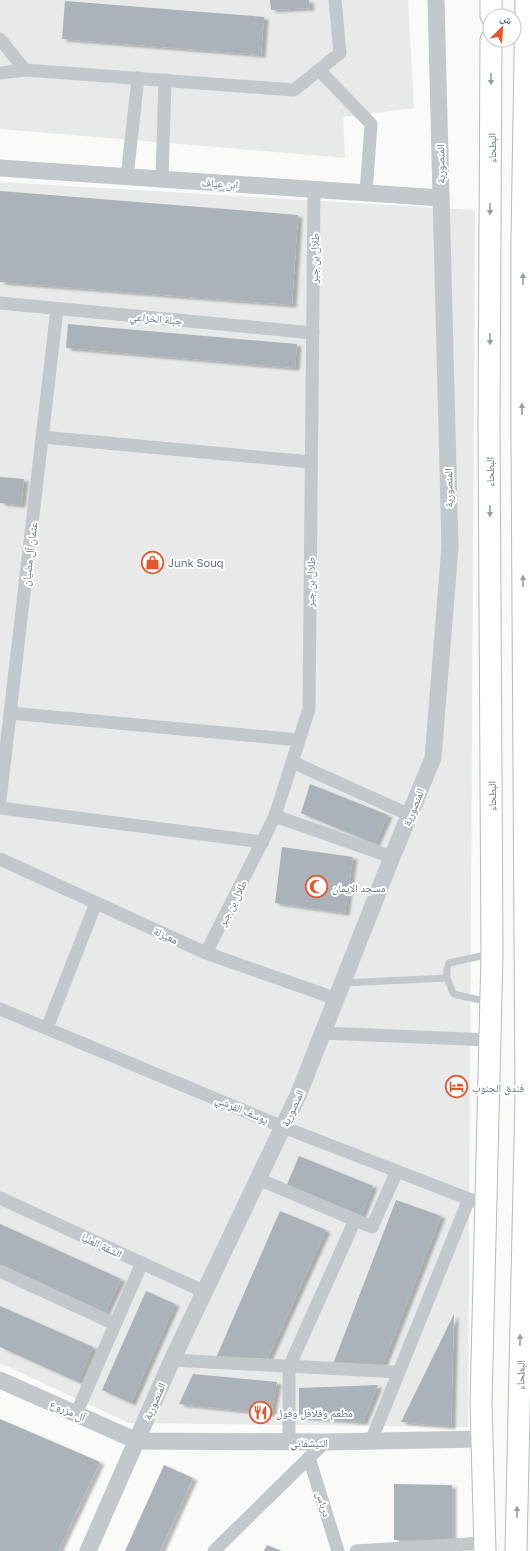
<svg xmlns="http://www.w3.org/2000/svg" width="530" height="1551" viewBox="0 0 530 1551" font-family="'Golos Text','Noto Naskh Arabic',sans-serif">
<defs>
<filter id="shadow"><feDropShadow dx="4.5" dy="2.5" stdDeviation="1" flood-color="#0004"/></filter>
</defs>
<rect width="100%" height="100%" fill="#fafaf8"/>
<g fill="#e8e9e9">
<polygon points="0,0 408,0 414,108 343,117 345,158 0,129"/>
<polygon points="0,182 475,210 468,1427 129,1423 0,1363"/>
</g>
<g fill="#aab3b9" filter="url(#shadow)">
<polygon points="270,0 309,0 310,8 271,10"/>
<polygon points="65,1 264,17 261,55 62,39"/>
<polygon points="0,191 298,215 292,305 0,282"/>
<polygon points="68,324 297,344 295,368 66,348"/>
<polygon points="0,477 24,479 21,505 0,503"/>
<polygon points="310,784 388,815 375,844 301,813"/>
<polygon points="282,847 353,857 345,913 275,903"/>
<polygon points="299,1156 373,1186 360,1218 286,1187"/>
<polygon points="396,1200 441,1216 383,1364 333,1364"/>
<polygon points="280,1211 326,1230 267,1360 215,1360"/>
<polygon points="0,1224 121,1279 104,1315 0,1268"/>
<polygon points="146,1291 175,1304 131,1403 102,1390"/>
<polygon points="0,1306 93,1347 78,1382 0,1347"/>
<polygon points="454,1314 451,1427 401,1422"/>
<polygon points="193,1374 277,1382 271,1414 179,1404"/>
<polygon points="378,1385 363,1422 299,1417 299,1388"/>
<polygon points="0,1419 100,1462 58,1551 0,1551"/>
<polygon points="164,1465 193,1478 160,1551 125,1551"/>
<polygon points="394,1484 452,1485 452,1540 394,1540"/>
<polygon points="267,1545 281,1551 264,1551"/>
</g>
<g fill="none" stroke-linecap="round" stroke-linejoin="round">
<defs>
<g id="primary">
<polyline points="491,16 491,0"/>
<polyline points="485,1551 481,1402 492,954 489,425 491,40"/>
<polyline points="516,1551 526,1096 522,442 522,237 526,0"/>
</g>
</defs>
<use href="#primary" stroke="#b5babe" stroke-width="23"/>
<g stroke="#c3c8cc" stroke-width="7">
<polyline points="343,983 447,978"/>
<polyline points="489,1002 457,995 453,993 447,978 447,969 449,963 490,954"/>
</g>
<g stroke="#c3c8cc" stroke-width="13">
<polyline points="0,39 25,70 294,90 340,53 335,0"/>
<polyline points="319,70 371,124 366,193"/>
<polyline points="0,73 25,70"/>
<polyline points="127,177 138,78"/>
<polyline points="162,179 165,80"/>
<polyline points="0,303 313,333"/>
<polyline points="42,437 311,462"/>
<polyline points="10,713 299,740"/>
<polyline points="292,762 410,815"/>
<polyline points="0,800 57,309"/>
<polyline points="0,808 263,842"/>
<polyline points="275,816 392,857"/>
<polyline points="0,859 206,953 337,999"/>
<polyline points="206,953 275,816 309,709 314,190"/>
<polyline points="0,1009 283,1127 469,1199 486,1205"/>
<polyline points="47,1028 96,903"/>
<polyline points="323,1033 490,1040"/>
<polyline points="258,1179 372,1227 397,1171"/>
<polyline points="0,1198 205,1292"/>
<polyline points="0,1271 115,1324"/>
<polyline points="172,1360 399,1372"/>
<polyline points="76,1414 142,1263"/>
<polyline points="371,1441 469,1199"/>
<polyline points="289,1442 289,1367 355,1220"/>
<polyline points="309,1458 338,1551"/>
<polyline points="214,1551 325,1442"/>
<polyline points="356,1551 484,1543"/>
</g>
<g stroke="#c3c8cc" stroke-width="17">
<polyline points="0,168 441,198"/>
<polyline points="0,1380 137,1441 325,1442 482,1439"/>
<polyline points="88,1551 172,1360 299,1093 392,857 433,758 450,547 436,0"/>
</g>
<use href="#primary" stroke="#fff" stroke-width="21"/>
</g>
<defs><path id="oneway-solid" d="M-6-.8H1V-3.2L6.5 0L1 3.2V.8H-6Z"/></defs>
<g fill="#939fa8">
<use href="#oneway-solid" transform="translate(491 79) rotate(90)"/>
<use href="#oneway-solid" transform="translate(490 209) rotate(90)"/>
<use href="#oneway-solid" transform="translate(523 279) rotate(-90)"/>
<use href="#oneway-solid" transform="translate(490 339) rotate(90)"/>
<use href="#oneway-solid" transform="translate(522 409) rotate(-90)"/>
<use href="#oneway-solid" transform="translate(490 511) rotate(90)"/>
<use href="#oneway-solid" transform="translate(523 581) rotate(-90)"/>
<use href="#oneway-solid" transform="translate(520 1340) rotate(-89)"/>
<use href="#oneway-solid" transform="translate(517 1512) rotate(-89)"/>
</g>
<defs>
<symbol id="shop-ring" viewBox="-11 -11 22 22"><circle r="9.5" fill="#fff" stroke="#e4572e" stroke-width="1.5"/><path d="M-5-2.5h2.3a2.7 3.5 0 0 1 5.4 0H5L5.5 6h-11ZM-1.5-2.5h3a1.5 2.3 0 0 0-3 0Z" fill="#e4572e"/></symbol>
<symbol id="mosque-ring" viewBox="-11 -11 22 22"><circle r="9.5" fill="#fff" stroke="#e4572e" stroke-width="1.5"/><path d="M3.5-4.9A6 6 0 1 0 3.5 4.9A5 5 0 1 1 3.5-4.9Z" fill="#e4572e"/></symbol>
<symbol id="hotel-ring" viewBox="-11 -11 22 22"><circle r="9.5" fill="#fff" stroke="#e4572e" stroke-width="1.5"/><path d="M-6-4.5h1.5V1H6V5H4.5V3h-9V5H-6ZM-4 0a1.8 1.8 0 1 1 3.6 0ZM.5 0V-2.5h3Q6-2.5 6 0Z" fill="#e4572e"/></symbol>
<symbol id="restaurant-ring" viewBox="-11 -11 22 22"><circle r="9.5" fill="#fff" stroke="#e4572e" stroke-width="1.5"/><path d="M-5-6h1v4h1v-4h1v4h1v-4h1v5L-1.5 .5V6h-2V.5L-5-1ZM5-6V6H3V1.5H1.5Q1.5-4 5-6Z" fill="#e4572e"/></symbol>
</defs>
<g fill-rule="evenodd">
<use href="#shop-ring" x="140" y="550" width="25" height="25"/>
<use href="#mosque-ring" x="304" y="874" width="25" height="25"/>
<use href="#hotel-ring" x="444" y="1074" width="25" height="25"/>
<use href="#restaurant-ring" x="248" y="1400" width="25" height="25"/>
</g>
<g text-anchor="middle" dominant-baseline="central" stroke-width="4" stroke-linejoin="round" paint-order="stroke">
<g font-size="11" fill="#657683" stroke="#fff">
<text transform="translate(491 148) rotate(-90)">البطحاء</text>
<text transform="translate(440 164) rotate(-91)">المنصورية</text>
<text transform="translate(220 183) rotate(4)">ابن عياف</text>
<text transform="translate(314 258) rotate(-89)">طلال بن جبر</text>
<text transform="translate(156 318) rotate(5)">جبلة الخزاعي</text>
<text transform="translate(489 472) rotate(-90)">البطحاء</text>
<text transform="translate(448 488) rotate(-91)">المنصورية</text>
<text transform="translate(29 554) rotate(-83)">عثمان آل مضيان</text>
<text transform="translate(310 582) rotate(-89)">طلال بن جبر</text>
<text transform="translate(491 796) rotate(-90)">البطحاء</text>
<text transform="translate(413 807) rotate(-68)">المنصورية</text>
<text transform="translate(232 903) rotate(-63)">طلال بن جبر</text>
<text transform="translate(166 935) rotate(25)">معيزلة</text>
<text transform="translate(292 1108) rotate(-65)">المنصورية</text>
<text transform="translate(242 1109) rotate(23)">يوسف القرشي</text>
<text transform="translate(102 1245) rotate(25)">الشقة العليا</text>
<text transform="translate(520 1375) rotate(-89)">البطحاء</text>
<text transform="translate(154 1401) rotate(-66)">المنصورية</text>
<text transform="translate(68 1410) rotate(24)">آل مزروع</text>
<text x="309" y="1442">التيشفاني</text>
<text transform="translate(324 1504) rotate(73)">درباس</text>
</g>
<g font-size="11" fill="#657683" stroke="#fff" text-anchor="start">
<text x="168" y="562">Junk Souq</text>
<text x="332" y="887">مسجد الإيمان</text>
<text x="472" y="1087">فندق الجنوب</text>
<text x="276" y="1412">مطعم وفلافل وفول</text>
</g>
</g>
<g transform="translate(502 28) rotate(25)"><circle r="19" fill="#ffffff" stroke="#c1c8cd"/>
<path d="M0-3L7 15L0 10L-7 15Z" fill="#e4572e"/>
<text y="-6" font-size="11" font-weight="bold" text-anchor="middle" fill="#657683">ش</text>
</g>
</svg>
